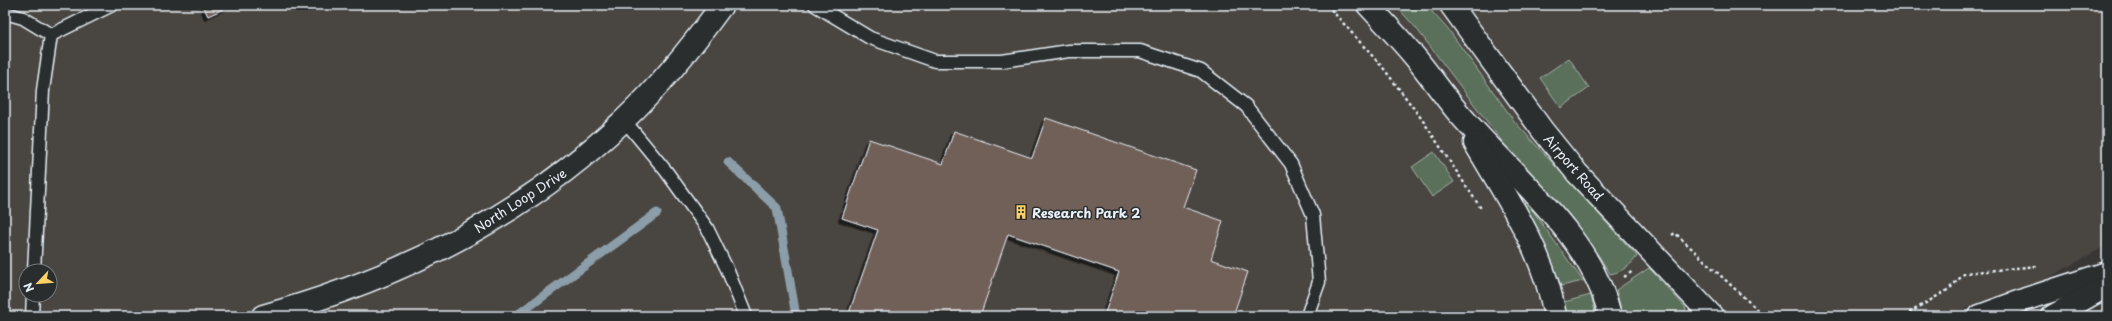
<svg xmlns="http://www.w3.org/2000/svg" width="2112" height="321" viewBox="0 0 2112 321" font-family="'Playpen Sans',sans-serif">
<defs>
<filter id="shadow"><feDropShadow dx="-3.5" dy="3.5" stdDeviation="0" flood-color="#0009"/></filter>
</defs>
<rect width="100%" height="100%" fill="#383736"/>
<filter id="ink" filterUnits="userSpaceOnUse"><feTurbulence type="fractalNoise" baseFrequency=".025" numOctaves="2"/><feDisplacementMap in="SourceGraphic" scale="8" xChannelSelector="R" yChannelSelector="G"/><feConvolveMatrix kernelMatrix="1 2 1 2 8 2 1 2 1" color-interpolation-filters="sRGB"/></filter>
<g filter="url(#ink)">
<path fill="#494440" fill-rule="evenodd" d="M 5,5 L 2107,5 L 2107,245 L 2043,281 L 1945,316 L 5,316 ZM 26,271 L 50,271 L 50,295 L 26,295 Z"/>
<g fill="#5a6f5a" stroke="#a1b0a9">
<path d="M 1395,5 L 1426,5 L 1451,33 L 1515,122 L 1637,256 C 1631,266 1621,272 1610,274 L 1599,256 L 1514,157 L 1416,28 Z"/>
<polygon points="1569,58 1589,88 1561,108 1540,78"/>
<polygon points="1434,152 1454,182 1432,197 1412,167"/>
<polygon points="1528,204 1583,281 1561,286 1546,247 1522,207"/>
<polygon points="1649,268 1686,308 1683,316 1623,316 1616,290"/>
<polygon points="1591,295 1596,316 1566,316 1564,302"/>
</g>
<g fill="none" stroke-linecap="round" stroke-linejoin="round">
<g stroke="#8c9ea9" stroke-width="9">
<polyline points="728,162 777,208 796,316"/>
<polyline points="516,316 657,213"/>
</g>
</g>
<g fill="#716158" stroke="#e8f1f8" filter="url(#shadow)">
<polygon points="203,5 232,5 208,16"/>
<polygon points="1046,118 1196,170 1183,207 1223,221 1211,259 1248,272 1233,316 1104,316 1119,272 1008,234 980,316 848,316 878,230 842,218 869,139 943,164 954,131 1032,158"/>
</g>
<g fill="none" stroke-linecap="round" stroke-linejoin="round">
<defs>
<g id="lane">
<polyline points="815,5 870,38 935,61 1002,61 1069,51 1140,51 1201,71 1246,106 1291,164 1313,215 1319,282 1307,316"/>
<polyline points="5,13 23,18 51,35"/>
<polyline points="624,120 666,171 707,228 727,269 746,316"/>
<polyline points="34,271 43,90 51,35 112,5"/>
<polyline points="32,316 33,295"/>
</g>
<path id="street" d="M 263,316 C 397,279 523,217 624,120 C 660,86 693,45 722,5"/>
<g id="secondary">
<path d="M 1368,5 C 1384,22 1400,39 1415,57 C 1429,74 1442,93 1456,110 C 1508,172 1592,235 1610,316"/>
<polyline points="1451,5 1543,131 1577,173 1712,316"/>
<path d="M 1475,143 C 1507,198 1545,253 1555,316"/>
<polyline points="1980,316 2026,299 2107,273"/>
<polyline points="2053,316 2107,286"/>
</g>
</defs>
<use href="#lane" stroke="#e8f1f8" stroke-width="15"/>
<use href="#street" stroke="#e8f1f8" stroke-width="25"/>
<use href="#secondary" stroke="#e8f1f8" stroke-width="25"/>
<g stroke="#e8f1f8" stroke-width="2.5" stroke-dasharray="3 3" stroke-linecap="butt">
<polyline points="1327,5 1384,69 1421,118 1482,210"/>
<polyline points="1672,235 1675,233 1764,316"/>
<polyline points="1624,277 1633,271"/>
<polyline points="1904,316 1949,289 1965,273 2037,266"/>
</g>
<use href="#lane" stroke="#2a2d2e" stroke-width="12"/>
<use href="#street" stroke="#2a2d2e" stroke-width="22"/>
<use href="#secondary" stroke="#2a2d2e" stroke-width="22"/>
</g>
</g>
<defs>
<symbol id="building-bare" viewBox="-9 -9 18 18"><path d="M-4-6H4V6H1V3H-1V6H-4ZM-2.5-4.3h1.7v1.8h-1.7ZM.8-4.3h1.7v1.8H.8ZM-2.5-1h1.7V.8h-1.7ZM.8-1h1.7V.8H.8Z" fill="#ffd166" stroke="#2a2d2e" stroke-width="2.5" paint-order="stroke"/></symbol>
</defs>
<g fill-rule="evenodd">
<use href="#building-bare" x="1011" y="202" width="20" height="20"/>
</g>
<g text-anchor="middle" dominant-baseline="central" stroke-width="3" stroke-linejoin="round" paint-order="stroke">
<g font-size="13" fill="#e8f1f8" stroke="#2a2d2e">
<text transform="translate(1574 167) rotate(49)">Airport Road</text>
<text transform="translate(520 200) rotate(-33)">North Loop Drive</text>
</g>
<g font-size="13" font-weight="bold" fill="#e8f1f8" stroke="#2a2d2e" text-anchor="start">
<text x="1032" y="212">Research Park 2</text>
</g>
</g>
<rect width="2112" height="321" fill="none" stroke="#2a2d2e" stroke-width="20"/>
<rect x="10" y="10" width="2092" height="301" fill="none" stroke="#e8f1f8" stroke-width="1.5" filter="url(#ink)"/>
<g transform="translate(38 283) rotate(244)"><circle r="19" fill="#2a2d2e" stroke="#767b7f"/>
<path d="M0-3L7 15L0 10L-7 15Z" fill="#ffd166"/>
<text y="-6" font-size="11" font-weight="bold" text-anchor="middle" fill="#e8f1f8">N</text>
</g>
</svg>
